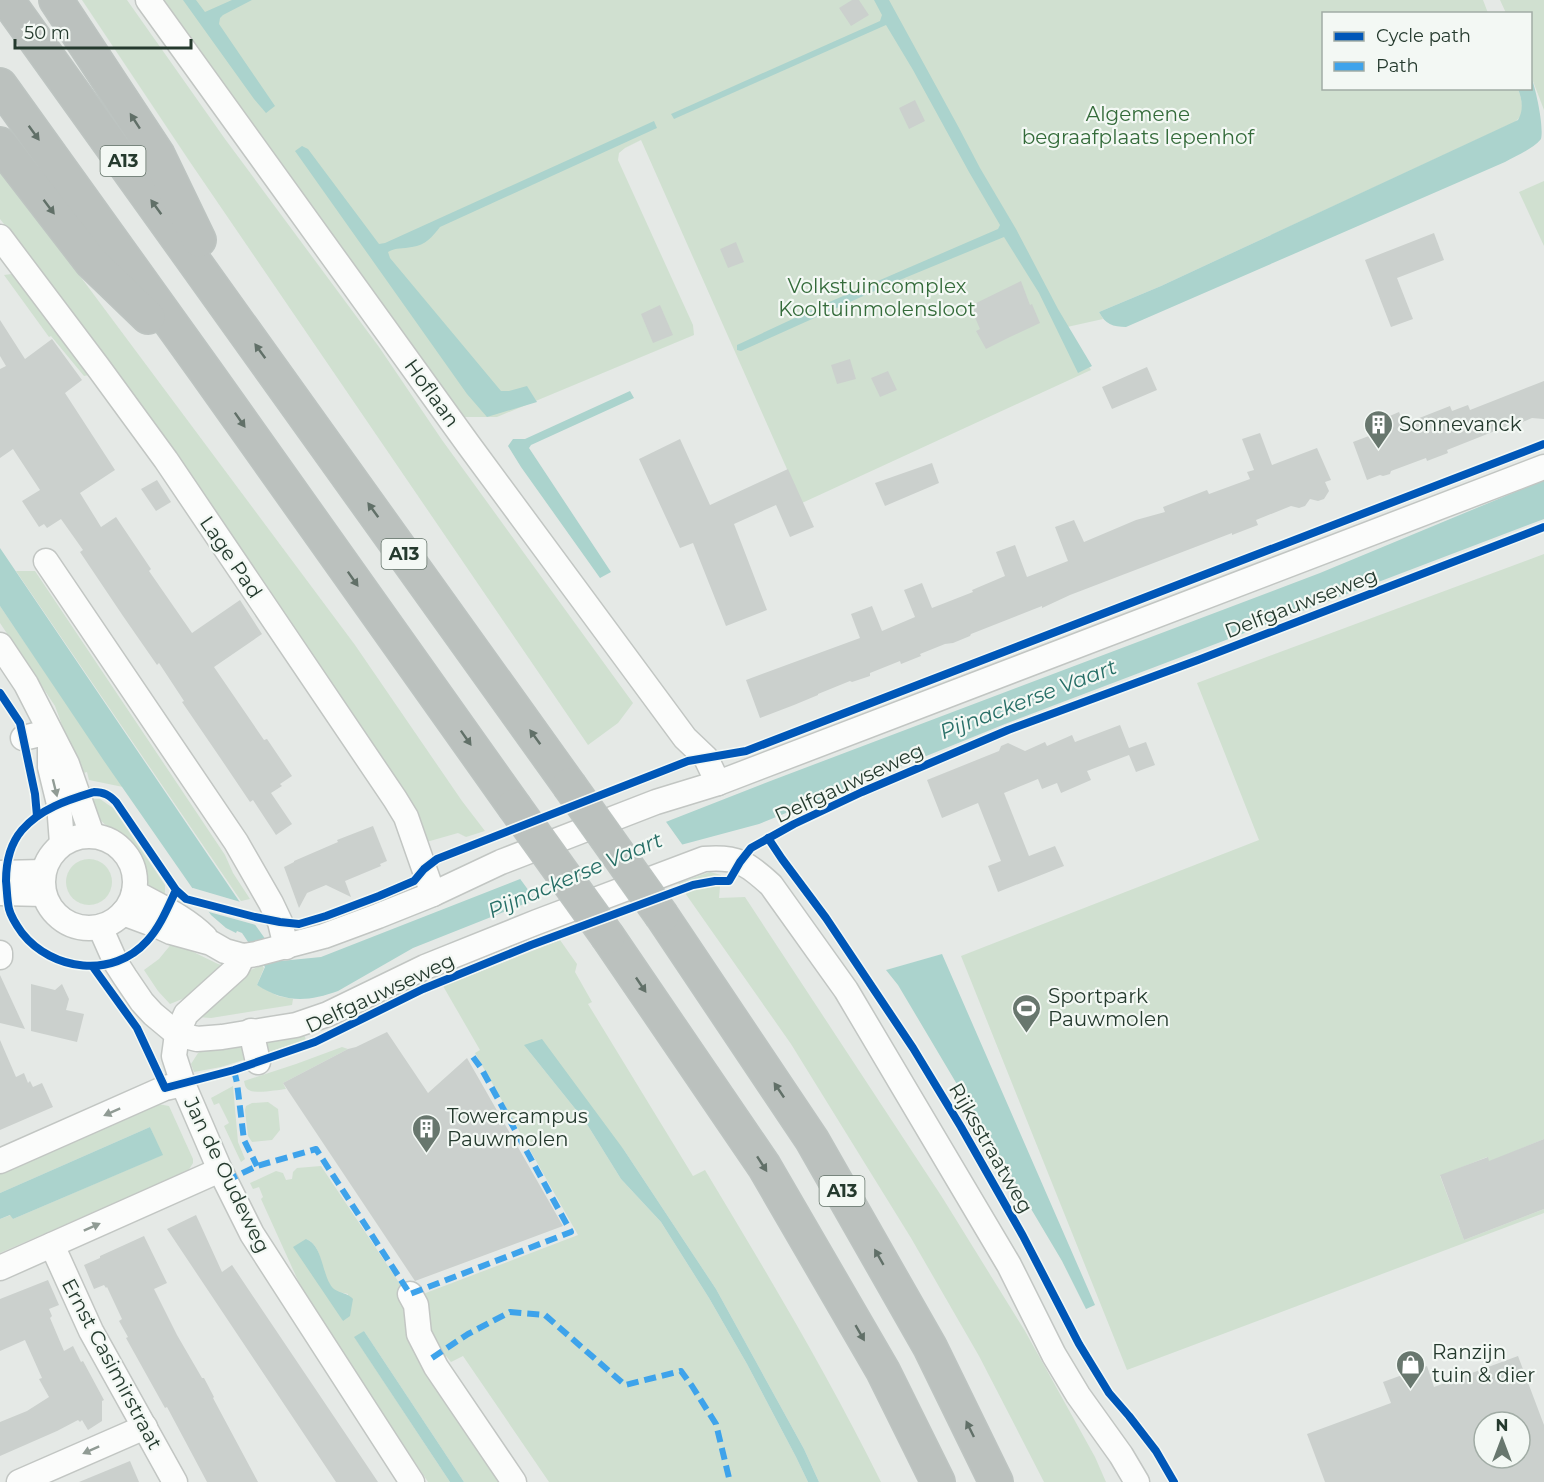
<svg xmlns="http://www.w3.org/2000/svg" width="1544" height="1482" viewBox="0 0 1544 1482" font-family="Montserrat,sans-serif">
<rect width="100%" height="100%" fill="#e5e9e6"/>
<g fill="#d0e0d0" fill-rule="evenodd">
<polygon points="82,0 127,0 225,139 379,347 442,440 633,703 618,723 588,745 190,162"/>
<path d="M 161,0 L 1483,0 L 1488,13 L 1324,14 L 1324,88 L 1518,89 C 1521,97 1526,112 1518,119 C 1515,123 1508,125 1504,127 L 1161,286 L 1099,312 L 1103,319 L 1067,327 L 1091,370 L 802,503 L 641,140 L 625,148 L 619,153 L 618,160 L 693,325 L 694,335 L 497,417 L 464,417 Z"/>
<polygon points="1500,0 1544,0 1544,110 1531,76 1530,14 1506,13"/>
<polygon points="0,172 33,213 355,645 462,801 485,831 466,837 458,833 423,843 32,260 0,219"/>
<polygon points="1544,181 1544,246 1519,192"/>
<polygon points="19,273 94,374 84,376 51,336 49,337 4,275"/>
<polygon points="1544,554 1544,1139 1489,1162 1487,1157 1440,1176 1464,1240 1544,1209 1544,1213 1127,1370 961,956 1259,840 1197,683"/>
<polygon points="16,571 35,571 225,855 233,873 250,899 241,901 239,898"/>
<polygon points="0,606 123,787 89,780 87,772 80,774 55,706 0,623"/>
<path d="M 89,799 L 100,799 L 113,808 L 165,885 L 165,896 C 161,894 156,892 153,889 C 145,883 145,872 142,863 C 140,858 136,851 133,847 C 116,827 98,829 89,799 Z"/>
<circle cx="89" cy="882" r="23"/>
<polygon points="710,872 721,875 719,898 745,897 942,1197 1025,1331 1095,1457 1106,1482 1044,1482 979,1356 911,1238 791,1044 678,883"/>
<path d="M 560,940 L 577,964 L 575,972 L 592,1002 L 588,1004 L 693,1176 L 705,1170 C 767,1273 828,1375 881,1482 L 819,1482 L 804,1449 L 716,1289 L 624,1150 L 524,1045 L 585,1121 L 621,1179 L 661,1222 L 709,1298 L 747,1364 L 796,1457 L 808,1482 L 549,1482 L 463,1356 L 451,1362 L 446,1356 L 429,1369 L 504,1482 L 464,1482 L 364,1331 L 355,1338 L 450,1482 L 428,1482 L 305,1296 L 261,1199 L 263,1197 L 259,1187 L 253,1189 L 250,1183 L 276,1171 L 283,1173 L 286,1180 L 292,1179 L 293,1172 L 297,1168 L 321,1166 L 410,1299 L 578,1235 L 475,1053 L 480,1050 L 443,986 ZM 306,1239 C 326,1247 319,1280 334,1290 C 337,1292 344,1293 348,1294 L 343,1321 Z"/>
<polygon points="173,942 218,964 231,968 192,995 170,1004 158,991 144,970 159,959"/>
<polygon points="262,965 264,968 257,985 278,996 293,999 292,1005 211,1018 197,1017 246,972"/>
<polygon points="304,1034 306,1040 221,1067 194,1072 191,1064 198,1053 207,1048"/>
<path d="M 342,1047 L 348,1049 L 283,1083 L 286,1089 C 278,1090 255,1094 249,1090 C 245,1088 245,1085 244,1081 L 296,1064 Z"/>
<polygon points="233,1086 238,1142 245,1159 241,1162 224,1126 229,1123 219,1103 214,1105 211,1098"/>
<polygon points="268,1102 278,1109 280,1130 272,1140 252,1142 248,1136 245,1110 246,1106 252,1103"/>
<polygon points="158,1104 169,1106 193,1159 193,1163 188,1171 0,1253 0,1219 11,1215 13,1219 162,1155 150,1127 0,1193 0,1173"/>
</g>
<g fill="#abd3cd">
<polygon points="183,0 196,0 205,12 232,0 252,0 223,15 220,18 219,24 275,106 266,113 254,99"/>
<polygon points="874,0 889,0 959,128 980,168 1016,229 1058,309 1092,366 1078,373 1039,293 1004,237 890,284 741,351 737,350 737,345 827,303 998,229 1000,225 969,172 913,70 886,25 674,119 671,114 880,21 882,15"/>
<path d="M 1531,76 C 1536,90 1544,126 1541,139 C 1533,149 1517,155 1505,162 L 1126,327 C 1113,327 1105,324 1099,312 L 1161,286 L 1518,120 C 1524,110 1522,99 1518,89 L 1530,88 Z"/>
<path d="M 654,121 L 657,128 L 440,227 C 432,237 426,245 412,247 C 403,249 396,247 388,252 L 390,258 L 501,391 L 509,391 L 527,386 L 537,402 L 487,417 L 467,394 L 295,151 L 302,146 L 308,149 L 379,244 L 385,243 Z"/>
<polygon points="630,391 634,398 531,445 529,448 611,572 600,578 521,467 508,446 513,439 525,439"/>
<path d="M 1544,480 L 1544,519 L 1005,724 L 759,824 L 662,850 L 557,891 L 413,948 L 338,991 C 308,1002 285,1003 257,985 L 265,967 L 242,933 L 237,931 L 236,933 L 226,928 L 211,915 L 104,761 L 0,606 L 0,548 L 256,926 L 281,961 L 321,957 L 773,780 L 1320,573 Z"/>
<polygon points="942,954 1095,1305 1086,1309 1062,1261 898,985 886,970"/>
<polygon points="542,1039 624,1150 716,1289 804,1449 819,1482 808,1482 796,1457 747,1364 709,1298 661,1222 621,1179 585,1121 524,1045"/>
<polygon points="150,1127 163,1155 13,1219 10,1215 0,1219 0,1193"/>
<path d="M 306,1239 C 322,1245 322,1271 330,1284 C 335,1294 346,1291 353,1299 L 350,1316 L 343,1321 L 293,1247 Z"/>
<polygon points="364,1331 464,1482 450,1482 354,1337"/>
</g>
<g fill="#e5e9e6">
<polygon points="664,819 684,847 663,853 537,902 518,876"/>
<polygon points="193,888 244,903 259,925 256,924 256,925 209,912 204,910 190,889"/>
</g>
<g fill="#cbd0cd" fill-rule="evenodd">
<polygon points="852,0 859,0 869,15 851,26 839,8"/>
<polygon points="915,100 925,121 909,129 899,108"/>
<polygon points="1434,233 1444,260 1397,278 1413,319 1391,327 1365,260"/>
<polygon points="736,242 744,262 728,268 720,249"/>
<polygon points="1021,281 1030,305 1032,304 1040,323 1010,337 986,349 976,331 980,329 970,306"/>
<polygon points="660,305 673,335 653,343 641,314"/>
<polygon points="0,320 25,359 52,339 82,380 65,393 115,470 80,493 101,527 116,517 151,569 149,571 192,633 240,600 262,634 214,667 264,740 267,739 292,776 280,784 282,786 271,793 292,824 276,835 253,800 250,802 221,759 182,702 184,701 159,663 157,665 123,616 80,552 83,550 61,519 47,528 44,524 39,527 22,501 40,490 13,449 0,458 0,369 6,366 0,356"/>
<polygon points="850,359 856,379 837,384 831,365"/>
<polygon points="1147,367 1157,390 1112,409 1102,387"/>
<polygon points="888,371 897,390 880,397 871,378"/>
<polygon points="1544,381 1544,419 1532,418 1518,424 1515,423 1447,450 1448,453 1427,461 1426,458 1391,471 1390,474 1383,476 1380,475 1367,480 1353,442 1382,431 1378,421 1399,412 1404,424 1450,406 1452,411 1468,405 1470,410"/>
<polygon points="1260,433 1272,465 1317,448 1331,480 1325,482 1329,491 1324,499 1318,501 1310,499 1305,506 1299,508 1291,506 1256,520 1258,525 1232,535 1232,533 1070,595 1042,608 1042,606 971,634 970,636 953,643 945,644 920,654 921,656 901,664 900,661 870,673 870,676 852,682 850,681 818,694 818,695 794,705 760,718 746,680 860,638 851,614 872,606 882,631 915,617 904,590 922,583 932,608 973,592 972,590 1005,576 996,552 1015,545 1027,577 1068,561 1055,527 1074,520 1084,542 1136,520 1165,512 1163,507 1207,490 1209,494 1250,479 1247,472 1254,470 1242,439"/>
<polygon points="680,439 710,505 788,469 814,527 790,537 776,505 734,524 767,610 726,626 693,543 680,548 639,459"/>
<polygon points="932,463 939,483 885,506 875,483"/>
<polygon points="157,480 171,502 156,511 141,489"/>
<polygon points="1120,725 1129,748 1146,742 1155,765 1136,772 1129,755 1087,771 1091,780 1061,793 1057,783 1042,789 1038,779 1004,793 1029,856 1055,846 1064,866 998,892 988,866 1001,861 978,803 942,818 927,780 999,751 1001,746 1008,743 1025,751 1045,742 1047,746 1072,735 1075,742"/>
<polygon points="373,826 387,861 380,864 381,866 345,881 351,897 326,885 307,893 299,908 284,867 294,862 294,861 338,842 337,840"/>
<polygon points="0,975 25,1029 0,1023"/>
<polygon points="31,984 55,990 62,984 69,999 66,1010 84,1014 77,1042 31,1031"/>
<polygon points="387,1032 428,1093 467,1058 563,1226 415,1281 283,1083 348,1049 356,1047"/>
<polygon points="0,1040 16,1077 24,1073 28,1083 30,1081 33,1087 42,1083 53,1107 0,1130"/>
<polygon points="1544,1139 1544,1209 1464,1240 1440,1175 1488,1157 1489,1161"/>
<polygon points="196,1215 222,1272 232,1265 378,1482 336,1482 167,1229"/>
<polygon points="144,1236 167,1283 154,1289 177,1335 202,1378 204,1378 214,1397 213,1398 258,1482 207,1482 167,1407 165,1408 126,1338 128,1337 119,1321 122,1319 107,1287 106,1288 104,1285 94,1289 84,1265 100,1258 100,1256"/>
<polygon points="48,1280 59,1305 49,1309 52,1316 50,1318 64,1351 73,1346 81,1362 83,1361 104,1400 102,1401 102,1421 88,1430 82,1420 80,1422 78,1420 57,1431 0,1456 0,1422 27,1411 49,1397 39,1379 42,1378 25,1340 0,1351 0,1299"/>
<path d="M 1518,1356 L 1544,1425 L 1544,1482 L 1325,1482 L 1307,1434 L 1391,1403 L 1383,1382 L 1427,1366 L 1434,1387 ZM 1484,1422 L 1520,1422 L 1520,1458 L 1484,1458 Z"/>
<polygon points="130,1461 139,1482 79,1482"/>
</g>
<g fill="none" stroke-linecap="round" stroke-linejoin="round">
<defs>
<g id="minor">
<polyline points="148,0 468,444 685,738 706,758 718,783"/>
<polyline points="0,237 98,367 166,460 395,799 406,817 433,894"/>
<polyline points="46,561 236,842 271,903 280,922 286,947"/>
<polyline points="0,645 26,684 67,764 92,835"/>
<polyline points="23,738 49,732"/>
<polyline points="50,738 50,767 59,804 62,843"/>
<circle cx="89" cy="882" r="46"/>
<polyline points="0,873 43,872"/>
<path d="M 134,892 C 159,906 185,917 205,937"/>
<polyline points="0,893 44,894"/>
<polyline points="123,913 158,926 171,932 211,943 225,951 243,956 256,954 324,936 378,916 433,894 501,862 656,802 718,783 1544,467"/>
<path d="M 100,927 L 116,963 L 125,977 L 142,1002 L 153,1014 L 177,1034 L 197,1039 L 222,1037 L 296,1025 L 328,1014 L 425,967 L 537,922 L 704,859 C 737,856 747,863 771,885 L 846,990 L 1009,1265 L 1054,1355 L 1078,1395 L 1121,1455 L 1137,1482"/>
<polyline points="0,953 0,957"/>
<polyline points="243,956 237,968 186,1014 177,1034 174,1056 183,1084 220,1170 252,1234 412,1482"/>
<polyline points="251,1031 258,1062"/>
<polyline points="0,1161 165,1088 183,1084"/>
<polyline points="52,1245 91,1331 175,1482"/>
<polyline points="0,1268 220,1170"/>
<polyline points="410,1294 416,1305 419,1334 436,1367 514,1482"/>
<polyline points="19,1482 145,1427"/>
</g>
<g id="highway">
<polyline points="7,0 569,785"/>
<polyline points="56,0 158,155 199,240"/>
<polyline points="0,85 206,372 514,806"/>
<polyline points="0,144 91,262 148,317"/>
<polyline points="662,916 812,1140 930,1347 996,1482"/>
<polyline points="608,937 764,1166 883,1371 938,1482"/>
</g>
</defs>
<use href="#minor" stroke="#c2c6c3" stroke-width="27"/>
<use href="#highway" stroke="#bdc4c1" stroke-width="36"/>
<use href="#minor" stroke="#fbfcfb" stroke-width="24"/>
<use href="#highway" stroke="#bbc1be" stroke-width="33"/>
<defs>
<g id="highway-bridge">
<polyline points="569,785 662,916"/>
<polyline points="514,806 608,937"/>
</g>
</defs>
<use href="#highway-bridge" stroke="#bdc4c1" stroke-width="36" stroke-linecap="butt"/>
<use href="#highway-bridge" stroke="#bbc1be" stroke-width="33"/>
<g stroke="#3ea3eb" stroke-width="6" stroke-dasharray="12 6" stroke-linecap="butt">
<polyline points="234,1070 237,1083 244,1140 257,1166"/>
<polyline points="226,1181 257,1166 316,1149 410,1294 571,1232 481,1068 473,1057"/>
<polyline points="432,1358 468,1334 510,1312 545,1315 625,1385 681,1371 692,1386 716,1424 730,1482"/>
</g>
<defs>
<g id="cycleway">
<polyline points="0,693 20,723 35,794 37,816"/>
<polyline points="768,838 782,859 826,918 913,1048 961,1127 1023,1236 1079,1344 1109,1393 1129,1416 1156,1451 1174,1482"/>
<path d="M 176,890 C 168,907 160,927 147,941 C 113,979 52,971 22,933 C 17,926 11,917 9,909 C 7,900 7,890 6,881 C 6,863 10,844 22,830 C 41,808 68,800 94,792 C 104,792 109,795 116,802 L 176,890 L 186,899 L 255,917 L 280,922 L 299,924 L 326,916 L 379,896 L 414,881 L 424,869 L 437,859 L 688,761 L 746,751 L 1544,444"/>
<polyline points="93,967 137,1028 165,1088 234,1070 315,1042 423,989 531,945 693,885 715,881 729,881 740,862 751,848 794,824 862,792 1008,730 1198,660 1544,527"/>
</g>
</defs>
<use href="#cycleway" stroke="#f3f8f4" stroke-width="11"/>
<use href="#cycleway" stroke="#0057b8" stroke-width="8"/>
</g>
<defs><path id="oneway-solid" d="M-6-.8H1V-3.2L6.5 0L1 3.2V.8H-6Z" transform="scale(1.5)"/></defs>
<g fill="#617068">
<use href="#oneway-solid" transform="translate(135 121) rotate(-123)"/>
<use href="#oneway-solid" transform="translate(34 133) rotate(54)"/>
<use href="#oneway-solid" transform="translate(49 207) rotate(53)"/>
<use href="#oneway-solid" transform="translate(156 207) rotate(-126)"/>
<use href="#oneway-solid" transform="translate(260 351) rotate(-126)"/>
<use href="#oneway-solid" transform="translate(240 420) rotate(55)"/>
<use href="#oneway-solid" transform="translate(373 510) rotate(-126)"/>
<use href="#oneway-solid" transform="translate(353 579) rotate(55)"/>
<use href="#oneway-solid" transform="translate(535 737) rotate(-126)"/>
<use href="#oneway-solid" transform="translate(466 738) rotate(55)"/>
<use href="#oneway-solid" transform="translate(641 985) rotate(56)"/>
<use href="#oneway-solid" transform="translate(779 1090) rotate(-124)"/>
<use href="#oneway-solid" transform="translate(762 1164) rotate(57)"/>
<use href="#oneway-solid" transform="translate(879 1257) rotate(-120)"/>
<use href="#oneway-solid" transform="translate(860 1333) rotate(60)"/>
<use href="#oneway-solid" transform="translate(970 1429) rotate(-116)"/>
</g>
<g fill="#909b94">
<use href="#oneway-solid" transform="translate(55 788) rotate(76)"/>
<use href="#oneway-solid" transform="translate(112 1112) rotate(156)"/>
<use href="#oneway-solid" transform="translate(92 1227) rotate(-24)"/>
<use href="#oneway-solid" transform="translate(91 1450) rotate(156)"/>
</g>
<defs>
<symbol id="building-pin" viewBox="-11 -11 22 30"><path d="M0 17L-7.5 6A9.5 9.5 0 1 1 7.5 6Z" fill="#68776e" stroke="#f3f8f4"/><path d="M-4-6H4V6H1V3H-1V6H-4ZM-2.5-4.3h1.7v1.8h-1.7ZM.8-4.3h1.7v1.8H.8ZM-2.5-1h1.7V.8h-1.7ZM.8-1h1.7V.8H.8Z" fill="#fff"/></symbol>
<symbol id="stadium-pin" viewBox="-11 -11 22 30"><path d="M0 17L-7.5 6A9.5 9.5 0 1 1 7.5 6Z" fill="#68776e" stroke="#f3f8f4"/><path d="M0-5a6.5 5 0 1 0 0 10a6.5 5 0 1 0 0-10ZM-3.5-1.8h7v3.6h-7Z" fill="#fff"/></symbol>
<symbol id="shop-pin" viewBox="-11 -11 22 30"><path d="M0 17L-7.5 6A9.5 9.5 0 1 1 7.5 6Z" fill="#68776e" stroke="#f3f8f4"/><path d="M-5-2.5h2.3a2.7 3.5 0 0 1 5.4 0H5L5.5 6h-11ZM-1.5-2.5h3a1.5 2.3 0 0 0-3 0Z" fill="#fff"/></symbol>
</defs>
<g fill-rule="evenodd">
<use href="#building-pin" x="1362" y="408" width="33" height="45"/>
<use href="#stadium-pin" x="1010" y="992" width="33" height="45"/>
<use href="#building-pin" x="410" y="1112" width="33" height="45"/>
<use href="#shop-pin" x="1394" y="1348" width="33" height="45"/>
</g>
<g text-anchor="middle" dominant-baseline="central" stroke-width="4.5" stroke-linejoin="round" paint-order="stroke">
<g fill="#f3f8f4" stroke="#637369" stroke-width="1.5">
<rect x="100.5" y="146" width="45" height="30" rx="4.5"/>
<rect x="381.5" y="539" width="45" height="30" rx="4.5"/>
<rect x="819.5" y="1176" width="45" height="30" rx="4.5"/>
</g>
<g font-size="18" font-weight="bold" fill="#253a2e">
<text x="123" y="161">A13</text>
<text x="404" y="554">A13</text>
<text x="842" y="1191">A13</text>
</g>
<g font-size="20" fill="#346b3a" stroke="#f3f8f4">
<text x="1138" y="114">Algemene<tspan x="1138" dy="23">begraafplaats Iepenhof</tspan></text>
<text x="877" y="286">Volkstuincomplex<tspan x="877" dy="23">Kooltuinmolensloot</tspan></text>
</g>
<g font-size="20" fill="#253a2e" stroke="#f3f8f4">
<text transform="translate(432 393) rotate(54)">Hoflaan</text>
<text transform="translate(231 557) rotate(56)">Lage Pad</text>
<text transform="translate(1301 603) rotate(-21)">Delfgauwseweg</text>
<text transform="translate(849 783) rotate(-25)">Delfgauwseweg</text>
<text transform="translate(380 993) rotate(-25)">Delfgauwseweg</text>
<text transform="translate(991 1148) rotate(60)">Rijksstraatweg</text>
<text transform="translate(227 1175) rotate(64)">Jan de Oudeweg</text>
<text transform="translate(112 1364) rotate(62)">Ernst Casimirstraat</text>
</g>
<g font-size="20" fill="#253a2e" stroke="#f3f8f4" text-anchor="start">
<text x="1399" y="424">Sonnevanck</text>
<text x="1048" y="996">Sportpark<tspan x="1048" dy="23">Pauwmolen</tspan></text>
<text x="447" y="1116">Towercampus<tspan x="447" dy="23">Pauwmolen</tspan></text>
<text x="1432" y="1352">Ranzijn<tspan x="1432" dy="23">tuin &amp; dier</tspan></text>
</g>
<g font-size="21" font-style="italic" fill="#266e66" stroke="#f3f8f4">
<text transform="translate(1028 699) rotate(-21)">Pijnackerse Vaart</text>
<text transform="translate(575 875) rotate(-23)">Pijnackerse Vaart</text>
</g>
</g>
<rect x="1322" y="12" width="210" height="78" fill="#f3f8f4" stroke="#a1aca5" stroke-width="1.5"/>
<rect x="1334" y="32" width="30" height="9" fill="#0057b8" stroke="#a1aca5" stroke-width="1.5"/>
<text x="1376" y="42" font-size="18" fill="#253a2e">Cycle path</text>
<rect x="1334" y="62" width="30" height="9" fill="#3ea3eb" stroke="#a1aca5" stroke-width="1.5"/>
<text x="1376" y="72" font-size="18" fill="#253a2e">Path</text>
<g transform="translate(1502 1440)"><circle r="28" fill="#f3f8f4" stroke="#a1aca5" stroke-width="1.5"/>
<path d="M0-4.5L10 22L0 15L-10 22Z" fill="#68776e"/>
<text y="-9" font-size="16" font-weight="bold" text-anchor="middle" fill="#253a2e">N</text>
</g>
<path d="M15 39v9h176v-9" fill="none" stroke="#253a2e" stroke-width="3"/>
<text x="24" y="39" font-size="18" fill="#253a2e" stroke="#f3f8f4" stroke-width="4.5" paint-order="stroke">50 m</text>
</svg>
